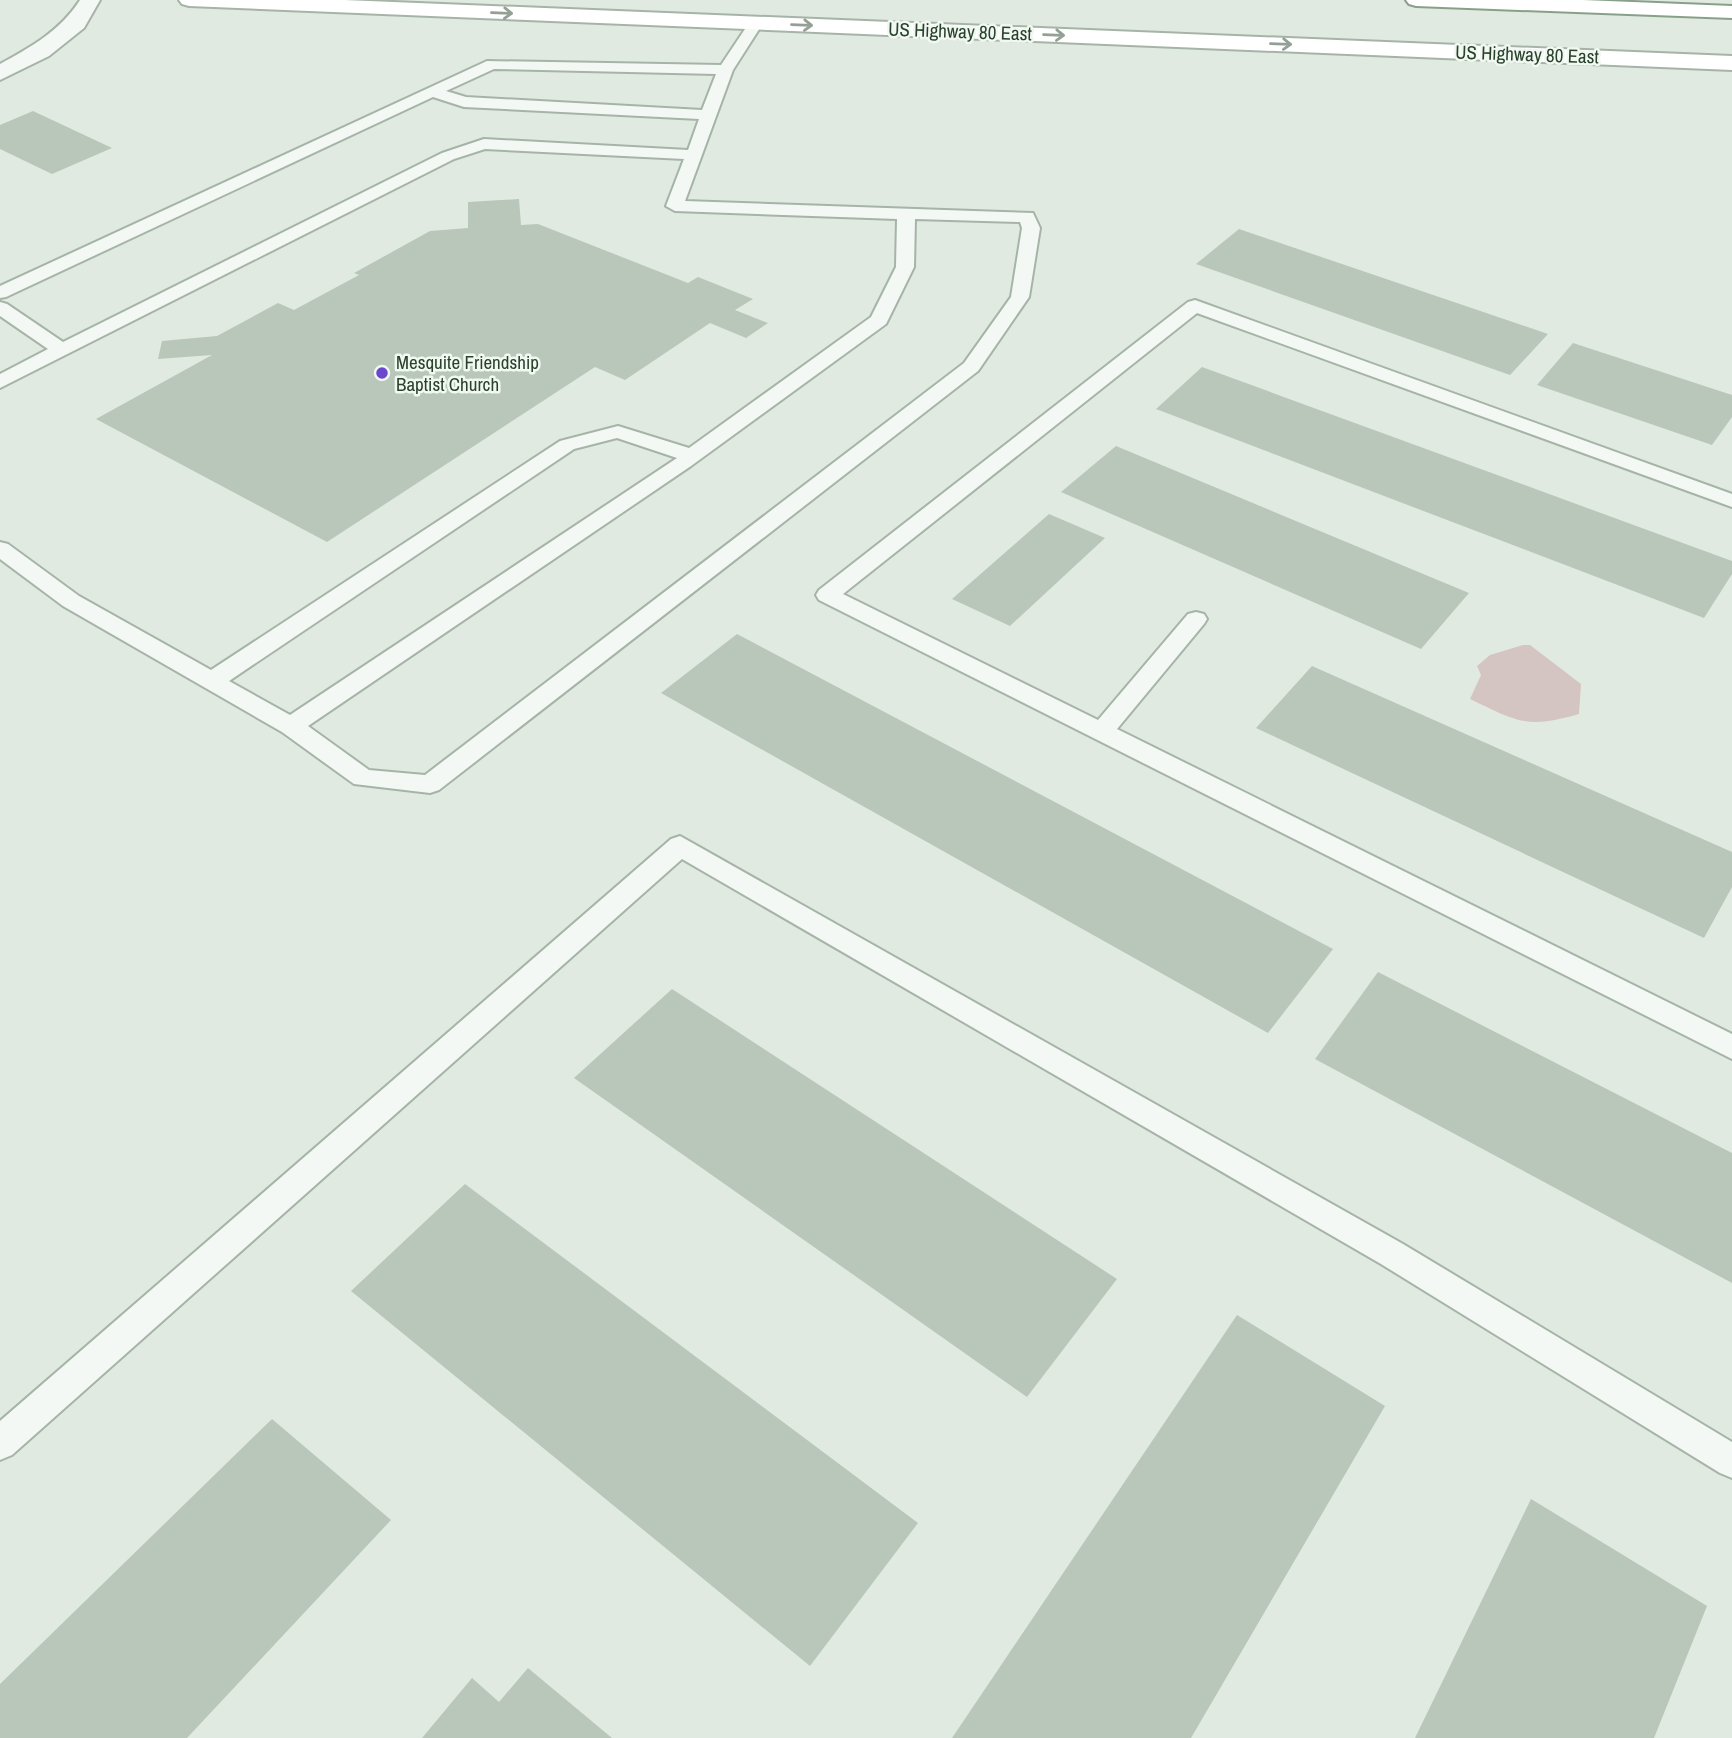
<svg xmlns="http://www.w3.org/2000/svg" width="1732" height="1738" viewBox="0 0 1732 1738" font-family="'Archivo Narrow',sans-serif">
<rect width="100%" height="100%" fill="#e1eae1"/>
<path fill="#d4c5c2" d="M 1523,645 L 1530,645 L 1581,684 L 1579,714 C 1527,729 1518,722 1470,699 L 1481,675 L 1477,666 L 1490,655 Z"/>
<g fill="#b8c7b9">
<polygon points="33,111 112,148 52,174 0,149 0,125"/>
<polygon points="519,199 521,225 538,224 688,283 698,277 753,299 735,310 768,323 746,338 710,323 625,380 595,367 327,542 96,419 212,355 158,359 162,341 217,336 278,303 294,310 359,275 354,273 430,231 468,228 468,202"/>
<polygon points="1239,229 1548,334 1510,375 1196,264"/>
<polygon points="1573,343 1732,395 1732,417 1712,445 1537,385"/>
<polygon points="1202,367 1732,561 1732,574 1704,618 1156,409"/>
<polygon points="1116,446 1469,593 1421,649 1061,492"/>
<polygon points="1049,514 1105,538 1010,626 952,599"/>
<polygon points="737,634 1333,949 1268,1033 661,693"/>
<polygon points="1312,666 1732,852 1732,887 1704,938 1256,728"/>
<polygon points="1378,972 1732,1153 1732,1283 1315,1059"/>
<polygon points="672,989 1117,1279 1027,1397 574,1078"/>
<polygon points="465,1184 918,1523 810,1666 351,1291"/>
<polygon points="1237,1315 1385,1406 1191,1738 952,1738"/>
<polygon points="272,1419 391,1520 187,1738 0,1738 0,1684"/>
<polygon points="1531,1499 1707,1606 1654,1738 1415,1738"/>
<polygon points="528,1668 612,1738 422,1738 472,1678 499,1702"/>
</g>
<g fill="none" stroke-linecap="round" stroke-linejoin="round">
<defs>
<g id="service">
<path d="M 756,19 L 763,23 L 733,70 L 685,201 L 1033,213 L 1040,228 L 1029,297 L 978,371 L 439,790 L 430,793 L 354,784 L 282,732 L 63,606 L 0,559 L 0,542 L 8,544 L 79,596 L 211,670 L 560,441 L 618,426 L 689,448 L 871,317 L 896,267 L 897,219 L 675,211 L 666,206 L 684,159 L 485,149 L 454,159 L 0,388 L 0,374 L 48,349 L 0,316 L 0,302 L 7,304 L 63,342 L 442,153 L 484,139 L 688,150 L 699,119 L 464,107 L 433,97 L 6,297 L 0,298 L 0,286 L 487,61 L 721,65 L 751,20 ZM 494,69 L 716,74 L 702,110 L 466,97 L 446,91 ZM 915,219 L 1020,222 L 1022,228 L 1011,297 L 964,363 L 425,775 L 369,770 L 308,726 L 691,466 L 886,324 L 914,267 ZM 617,438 L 677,458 L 290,715 L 229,681 L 574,449 Z"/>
<polygon points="1195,300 1732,494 1732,507 1197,313 843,594 1098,720 1188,614 1196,612 1204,614 1207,619 1204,624 1117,729 1732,1034 1732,1059 819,600 816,595 819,590 1188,302"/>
<polygon points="680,836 1403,1244 1732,1442 1732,1478 1720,1473 1381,1264 682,859 12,1455 0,1460 0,1421 671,839"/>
</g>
<path id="minor" d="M 80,0 L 100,0 L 84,28 L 49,56 L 0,80 L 0,64 C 31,47 60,31 80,0 Z"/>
<polygon id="secondary" points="179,0 344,0 1732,56 1732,70 189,6 182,4"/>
<polygon id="motorway" points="1406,0 1583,0 1732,6 1732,18 1416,6 1409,4"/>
</defs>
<use href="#service" stroke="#a6b4a7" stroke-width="4"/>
<use href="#minor" stroke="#a6b4a7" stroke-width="4"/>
<use href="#secondary" stroke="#a6b4a7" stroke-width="4"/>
<use href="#motorway" stroke="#88a089" stroke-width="4"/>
<use href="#service" fill="#f4f8f4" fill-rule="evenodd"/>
<use href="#minor" fill="#f4f8f4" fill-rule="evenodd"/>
<use href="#secondary" fill="#fff" fill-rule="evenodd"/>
<use href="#motorway" fill="#fff" fill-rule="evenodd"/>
</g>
<defs><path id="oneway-shaft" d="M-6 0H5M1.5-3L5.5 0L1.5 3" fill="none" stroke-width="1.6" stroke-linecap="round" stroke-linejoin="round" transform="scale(1.75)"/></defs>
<g stroke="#94a095">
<use href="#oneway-shaft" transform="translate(502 13) rotate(2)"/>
<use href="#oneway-shaft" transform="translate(802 25) rotate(2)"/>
<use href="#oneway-shaft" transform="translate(1054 35) rotate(2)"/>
<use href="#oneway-shaft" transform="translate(1281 44) rotate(2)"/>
</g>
<circle fill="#6a47ce" stroke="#f1f7f1" stroke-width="2.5" cx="382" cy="373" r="7"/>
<g text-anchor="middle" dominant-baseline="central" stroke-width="5" stroke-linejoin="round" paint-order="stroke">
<g font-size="19" fill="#29422b" stroke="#f1f7f1">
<text transform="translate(960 31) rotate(2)">US Highway 80 East</text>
<text transform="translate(1527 54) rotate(2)">US Highway 80 East</text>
</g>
<g font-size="19" fill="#29422b" stroke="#f1f7f1" text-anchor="start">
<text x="396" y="362">Mesquite Friendship<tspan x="396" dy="22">Baptist Church</tspan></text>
</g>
</g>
</svg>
